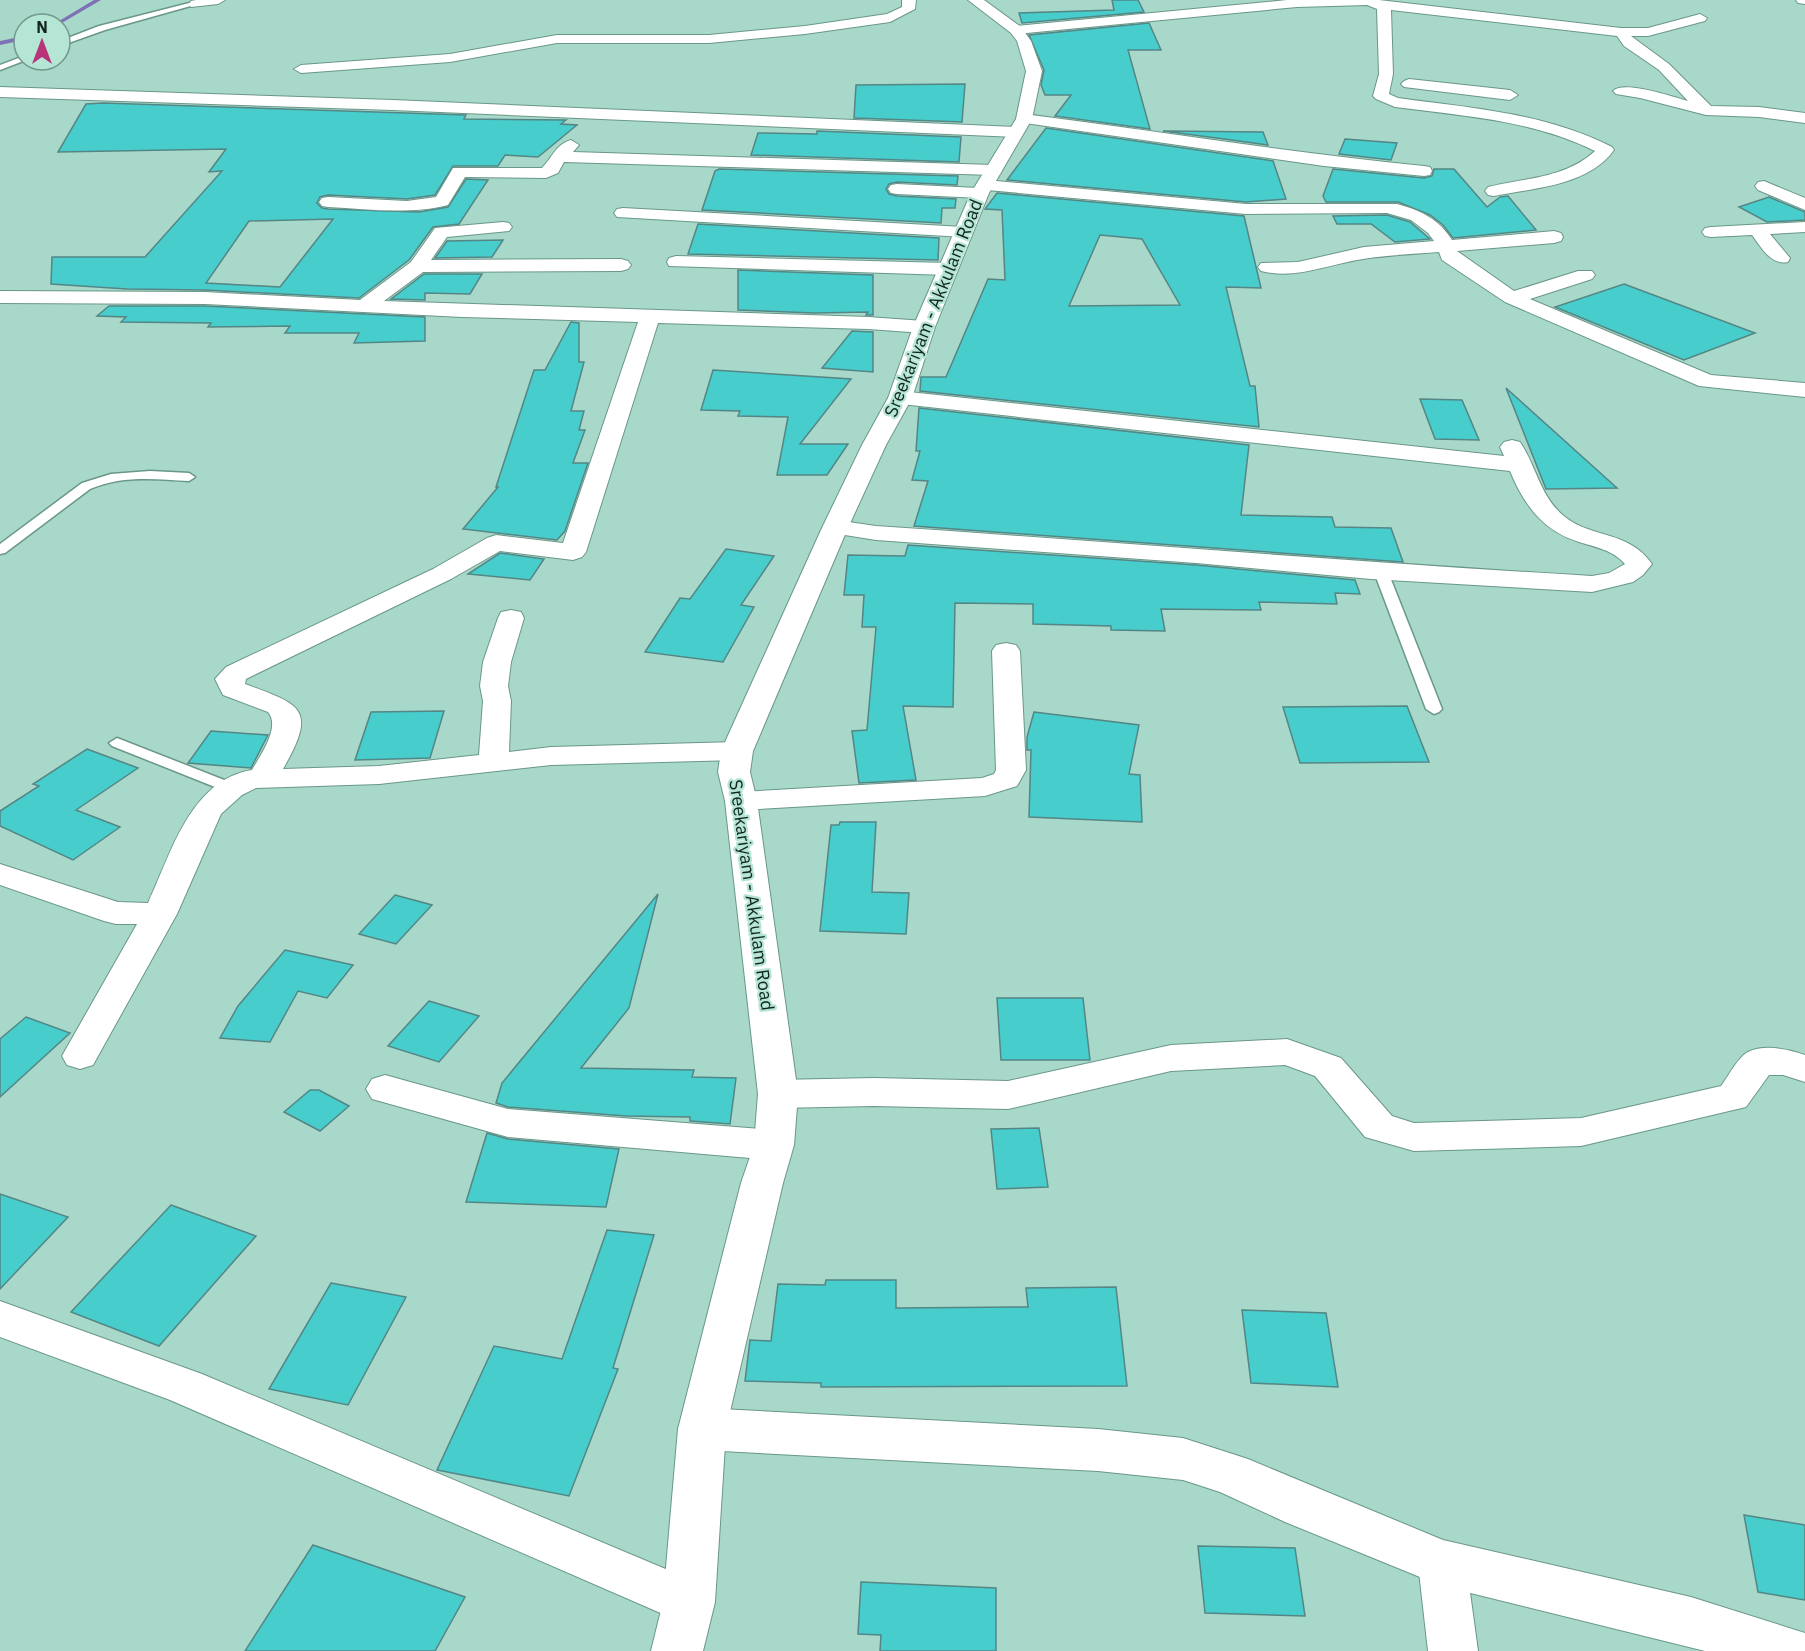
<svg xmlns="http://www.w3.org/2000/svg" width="1805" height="1651" viewBox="0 0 1805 1651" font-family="'IBM Plex Sans',sans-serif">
<rect width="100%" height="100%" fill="#a8d8c9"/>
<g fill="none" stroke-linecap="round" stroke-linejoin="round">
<g fill="#7e72b6" fill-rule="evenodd">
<polygon points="94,0 101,0 60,24 54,24"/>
<polygon points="24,36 24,40 0,45 0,41"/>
</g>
</g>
<g fill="#47cdcc" stroke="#548685" stroke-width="1.5" fill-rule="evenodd">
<polygon points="1112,0 1138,0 1144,12 1022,23 1019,13 1114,10"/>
<polygon points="1149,23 1161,50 1128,50 1150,129 1055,116 1071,95 1045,95 1041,85 1044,70 1029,35"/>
<polygon points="965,84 962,122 854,118 856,85"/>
<path d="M 103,103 L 466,115 L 464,119 L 566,120 L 561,124 L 577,125 L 538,157 L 505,155 L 498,166 L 453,166 L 435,195 L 407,199 L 328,195 L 320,197 L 317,203 L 322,208 L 328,209 L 419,212 L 448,207 L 466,179 L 488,180 L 459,224 L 433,227 L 409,260 L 359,298 L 205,290 L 127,289 L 51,284 L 52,257 L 145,257 L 222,171 L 209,172 L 226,149 L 58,152 L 86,104 ZM 333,219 L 280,287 L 206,283 L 249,221 Z"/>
<polygon points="1046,128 1273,161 1286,199 1246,202 1007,180"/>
<polygon points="817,131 961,137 959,162 751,155 758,133 817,134"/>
<polygon points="1163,131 1263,132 1268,145 1224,139"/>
<polygon points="1345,139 1397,143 1391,160 1339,154"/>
<polygon points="719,169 958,176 957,185 897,182 889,184 886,189 889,194 897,196 956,199 955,208 942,208 941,223 702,210 715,171"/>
<polygon points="1333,169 1424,178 1432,176 1434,169 1454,169 1487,207 1500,197 1508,196 1536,230 1453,238 1443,225 1430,215 1398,202 1326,202 1323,196"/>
<path d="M 997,193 L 1244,216 L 1261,288 L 1226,287 L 1250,386 L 1255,386 L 1259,427 L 920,391 L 921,377 L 946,377 L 988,279 L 1005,280 L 1002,210 L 985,209 ZM 1100,235 L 1142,239 L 1180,305 L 1069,306 Z"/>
<polygon points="1769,197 1805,212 1805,220 1767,222 1739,207"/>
<polygon points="1387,215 1410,222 1430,239 1395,242 1371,224 1337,224 1333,216"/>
<polygon points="698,224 939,238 938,260 688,254"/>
<polygon points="503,240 492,257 435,258 447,241"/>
<polygon points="738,270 873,275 873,315 866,315 868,312 815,313 738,310"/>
<polygon points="424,274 482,274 470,294 425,293 425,300 391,299"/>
<polygon points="1624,284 1755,333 1684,360 1555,307"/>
<polygon points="109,306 205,306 425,317 425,341 354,343 359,333 285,333 290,326 208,327 211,323 121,322 126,317 97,316"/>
<polygon points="571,322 579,323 579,362 584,362 571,411 584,411 579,430 585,430 573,463 588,463 565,531 557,540 463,529 498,487 496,487 534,370 545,370"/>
<polygon points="852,331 873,332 873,372 822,368"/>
<polygon points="713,370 851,379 800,444 848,444 827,475 777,475 788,417 738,416 740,411 701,410"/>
<polygon points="1506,388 1617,488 1546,489"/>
<polygon points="1420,399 1462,400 1479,440 1435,439"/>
<polygon points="919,408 1249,445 1241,515 1332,517 1335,527 1391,528 1403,562 914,526 928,481 912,480 920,451 916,451"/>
<polygon points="908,545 1196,565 1355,580 1360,594 1335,593 1337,604 1259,602 1261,610 1161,609 1165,631 1111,630 1111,626 1033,624 1033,604 955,603 953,707 903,706 916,780 859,783 852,731 867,730 876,627 862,627 864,595 844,595 848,555 905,556"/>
<polygon points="726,549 774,556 741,605 754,607 723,662 645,652 680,598 690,599"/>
<polygon points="500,553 544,559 530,580 468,574"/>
<polygon points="1407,706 1429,762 1300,763 1283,707"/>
<polygon points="444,711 430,758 355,760 371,712"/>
<polygon points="1034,712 1139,725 1129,774 1140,775 1142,822 1029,817 1031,750 1027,750 1027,737"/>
<polygon points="211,731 268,735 251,768 188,763"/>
<polygon points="87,749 138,768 76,810 120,827 73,860 0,826 0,811 39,786 33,784"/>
<polygon points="840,822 876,822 872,892 909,893 906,934 820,931 831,825 839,825"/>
<polygon points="658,894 629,1008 581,1068 694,1070 692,1077 736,1078 730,1124 690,1121 690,1117 626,1116 508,1107 496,1103 502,1083"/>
<polygon points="395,895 432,905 396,944 359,934"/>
<polygon points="285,950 353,965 327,998 298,991 270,1042 220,1038 238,1006"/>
<polygon points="997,998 1083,998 1090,1060 1001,1060"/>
<polygon points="429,1001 479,1016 439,1062 388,1046"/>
<polygon points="26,1017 70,1033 0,1097 0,1039"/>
<polygon points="310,1090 319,1090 349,1106 320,1131 284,1112"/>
<polygon points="1039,1128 1048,1187 997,1189 991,1129"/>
<polygon points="487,1133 508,1139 619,1149 606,1207 466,1202"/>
<polygon points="0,1194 68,1217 0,1289"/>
<polygon points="171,1205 256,1236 159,1346 71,1312"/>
<polygon points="607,1230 654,1235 613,1368 618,1369 569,1496 437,1470 494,1346 562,1359"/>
<polygon points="826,1280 896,1280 896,1308 1028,1307 1026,1288 1116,1287 1127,1386 821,1387 821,1383 745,1381 750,1340 771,1341 778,1284 825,1285"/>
<polygon points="331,1283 406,1297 348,1405 269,1389"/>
<polygon points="1242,1310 1326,1313 1338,1387 1251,1383"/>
<polygon points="1744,1515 1805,1525 1805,1600 1758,1592"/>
<polygon points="313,1545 465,1597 435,1651 245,1651"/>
<polygon points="1198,1546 1295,1548 1305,1616 1205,1613"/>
<polygon points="861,1582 996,1588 996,1651 880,1651 881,1635 858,1634"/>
</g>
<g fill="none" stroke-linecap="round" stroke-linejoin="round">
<defs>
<g id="service">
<polygon points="201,0 212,0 105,30 60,46 60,41 99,26"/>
<polygon points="24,56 26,60 0,70 0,65"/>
<path d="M 150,471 L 189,473 L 195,477 L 189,481 C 155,479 122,475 90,489 L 5,553 L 0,554 L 0,544 L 82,483 L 111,474 Z"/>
<polygon points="1381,568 1388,572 1442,709 1439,712 1434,714 1426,709 1374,572"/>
<polygon points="117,738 237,785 239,788 237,791 225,791 112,746 109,743"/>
</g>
<g id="minor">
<polygon points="196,0 225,0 218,4 191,7 189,4 191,1"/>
<polygon points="902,0 916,0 915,9 890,22 805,34 709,43 557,43 450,62 301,73 294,69 301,65 450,54 557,35 709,35 805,26 887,14 902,7"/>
<path d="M 1287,0 L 1379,0 L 1621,28 L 1648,28 L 1700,14 L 1707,18 L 1705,21 L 1648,36 L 1631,36 L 1669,64 L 1711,106 L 1759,107 L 1805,113 L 1805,123 L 1759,117 L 1706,115 L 1640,98 L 1616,94 L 1613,91 C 1624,80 1673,97 1688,101 L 1659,70 L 1624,46 L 1617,36 L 1391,10 L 1393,74 L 1389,94 L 1398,98 C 1472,108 1545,113 1612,147 L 1614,150 C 1588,186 1534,188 1494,196 L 1488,195 L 1485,191 L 1488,187 C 1525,178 1566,178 1595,151 C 1533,120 1463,116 1395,107 L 1376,99 L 1373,96 L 1379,74 L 1377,9 L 1367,5 L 1297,7 L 1016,34 L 1009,30 L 1016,26 Z"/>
<polygon points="1796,0 1805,0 1805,4 1798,3"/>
<polygon points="1409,79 1510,90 1518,95 1510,100 1404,87 1401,84 1404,81"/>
<polygon points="0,87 393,100 1016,127 1024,132 1016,137 393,110 0,97"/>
<path d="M 1024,114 C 1157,131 1290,153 1424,166 L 1430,167 L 1432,171 L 1430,175 L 1424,176 L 1324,166 L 1018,122 L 1016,119 L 1018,116 Z"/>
<path d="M 571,140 L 579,145 L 573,152 L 994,165 L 1000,166 L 1002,170 L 1000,174 L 994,175 L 564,162 L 558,173 L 546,178 L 465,177 L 448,205 C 409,215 368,209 328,207 L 322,206 L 319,202 L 322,198 L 328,197 L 407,201 L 436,197 L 453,168 L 542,168 C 552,158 556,144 571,140 Z"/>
<path d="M 985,180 L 1246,204 L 1397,204 C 1420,210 1439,219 1452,240 L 1554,231 L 1561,233 L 1563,237 L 1561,241 L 1554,243 L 1457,251 L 1514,291 L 1578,271 L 1592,271 L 1595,275 L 1592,279 L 1530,299 L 1711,375 L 1805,383 L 1805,397 L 1699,386 L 1505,302 L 1442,260 L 1439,252 C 1414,254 1388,255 1363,259 C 1329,264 1296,280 1261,271 L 1258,267 L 1261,263 L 1298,262 L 1364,247 L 1434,241 L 1428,233 L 1411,220 L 1387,213 L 1246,214 L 987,190 L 989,193 L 986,197 L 980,198 L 897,194 L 891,193 L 888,189 L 891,185 L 897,184 L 978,188 L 976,185 L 979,181 Z"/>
<polygon points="1764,181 1805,198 1805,210 1758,190 1755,186 1758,182"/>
<polygon points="623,208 964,227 970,228 973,232 970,236 964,237 617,217 614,213 617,209"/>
<path d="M 503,222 L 509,223 L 512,227 L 509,231 L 447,237 L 431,260 L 621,259 L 628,261 L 631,265 L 628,269 L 621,271 L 423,272 L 384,301 L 868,317 L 924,321 L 931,323 L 934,327 L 931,331 L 924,333 L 868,329 L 658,323 L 586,552 L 582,557 L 573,560 L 500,551 L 451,579 L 246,679 L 245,684 C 301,705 318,708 283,769 L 379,766 L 479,755 L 483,701 L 480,686 L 483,662 L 498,618 L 501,612 L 511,610 L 521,612 L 524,618 L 511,662 L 508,686 L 511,701 L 509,752 L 551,747 L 737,742 L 748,745 L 752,751 L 748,757 L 737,760 L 551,765 L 379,784 L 256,788 L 242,795 L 221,814 L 177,914 L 93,1065 L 80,1069 L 67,1065 L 62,1056 L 137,924 L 116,924 L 104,921 L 0,885 L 0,864 L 118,902 L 148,903 C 171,854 190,780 252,770 C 260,756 281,727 268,712 L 223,695 L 215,679 L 226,667 L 433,569 L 487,538 L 496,535 L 563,543 L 638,322 L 462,317 L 205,304 L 0,303 L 0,291 L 205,292 L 360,300 L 411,262 L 435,228 Z"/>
<path d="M 1805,222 L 1805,232 L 1770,234 L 1790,258 L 1788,262 C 1771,266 1761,247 1752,235 L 1711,237 L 1705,236 L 1702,232 L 1705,228 L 1711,227 Z"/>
<polygon points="676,256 948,263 955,265 958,269 955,273 948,275 669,266 667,262 669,258"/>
<path d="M 900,391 L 1504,456 L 1500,447 L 1504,442 L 1512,440 L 1520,442 C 1537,467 1540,497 1565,517 C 1593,539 1628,530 1652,564 L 1643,575 L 1633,582 L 1592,592 L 1371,579 L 1196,563 L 876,540 L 826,532 L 823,527 L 826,522 L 835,520 L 876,526 C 1115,542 1353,562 1592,576 L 1609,573 L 1625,564 C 1613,550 1595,547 1579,542 C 1543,531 1524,505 1510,471 L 892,403 L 889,398 L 892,393 Z"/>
<polygon points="1006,643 1016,645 1020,651 1026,770 1017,786 985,796 741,810 730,808 726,801 730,794 741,792 982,778 994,774 996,770 992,651 996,645"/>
<path d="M 1287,1039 L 1341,1058 L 1392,1116 L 1414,1123 L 1581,1118 L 1721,1086 C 1728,1077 1738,1057 1748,1052 C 1764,1044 1789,1049 1805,1055 L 1805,1082 L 1783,1075 L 1769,1075 L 1746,1107 L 1581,1146 L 1414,1151 L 1365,1137 L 1315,1076 L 1285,1065 L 1171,1071 L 1008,1109 L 874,1106 L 778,1108 L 765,1104 L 759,1094 L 765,1084 L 778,1080 L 874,1078 L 1008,1081 L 1171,1045 Z"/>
<polygon points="385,1075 508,1109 774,1130 788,1135 793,1145 788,1155 774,1160 508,1137 372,1099 366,1089 372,1079"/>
<polygon points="0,1301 202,1374 706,1586 713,1602 706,1618 689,1625 672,1618 170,1400 0,1337"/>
<polygon points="1442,1541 1459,1547 1466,1563 1478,1651 1428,1651 1418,1563 1425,1547"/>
</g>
<polygon id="tertiary" points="702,1408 1098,1429 1183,1438 1248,1459 1443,1540 1691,1597 1805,1633 1805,1651 1705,1651 1442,1586 1285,1522 1220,1492 1183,1480 1098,1471 702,1450 685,1444 678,1429 685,1414"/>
<polygon id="secondary" points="968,0 984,0 1021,27 1031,41 1042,71 1032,119 989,193 935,327 912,398 886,445 847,530 753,751 750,772 757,801 798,1094 794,1145 783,1183 726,1429 715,1602 703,1651 651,1651 663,1602 678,1429 741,1183 754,1145 758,1094 725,801 718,772 721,751 821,530 862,445 888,398 913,327 971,193 1016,119 1026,71 1017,41 1011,33"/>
</defs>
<use href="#service" stroke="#699789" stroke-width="3"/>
<use href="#minor" stroke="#699789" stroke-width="2"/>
<use href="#tertiary" stroke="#699789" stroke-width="2"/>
<use href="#secondary" stroke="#699789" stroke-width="2"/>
<use href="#service" fill="#fff" fill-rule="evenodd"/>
<use href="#minor" fill="#fff" fill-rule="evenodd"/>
<use href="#tertiary" fill="#fff" fill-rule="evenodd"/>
<use href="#secondary" fill="#fff" fill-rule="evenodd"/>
</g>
<g text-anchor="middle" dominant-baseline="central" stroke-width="4.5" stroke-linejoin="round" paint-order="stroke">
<g font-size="18" fill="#11241e" stroke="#b5e5d5">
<text transform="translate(933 308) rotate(-68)">Sreekariyam - Akkulam Road</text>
<text transform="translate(752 895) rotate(82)">Sreekariyam - Akkulam Road</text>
</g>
</g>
<g transform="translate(42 42)"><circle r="28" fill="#b5e5d5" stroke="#73988c" stroke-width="1.5"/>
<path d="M0-4.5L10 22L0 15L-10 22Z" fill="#b83377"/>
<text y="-9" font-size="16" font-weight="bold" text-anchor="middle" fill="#11241e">N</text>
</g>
</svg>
